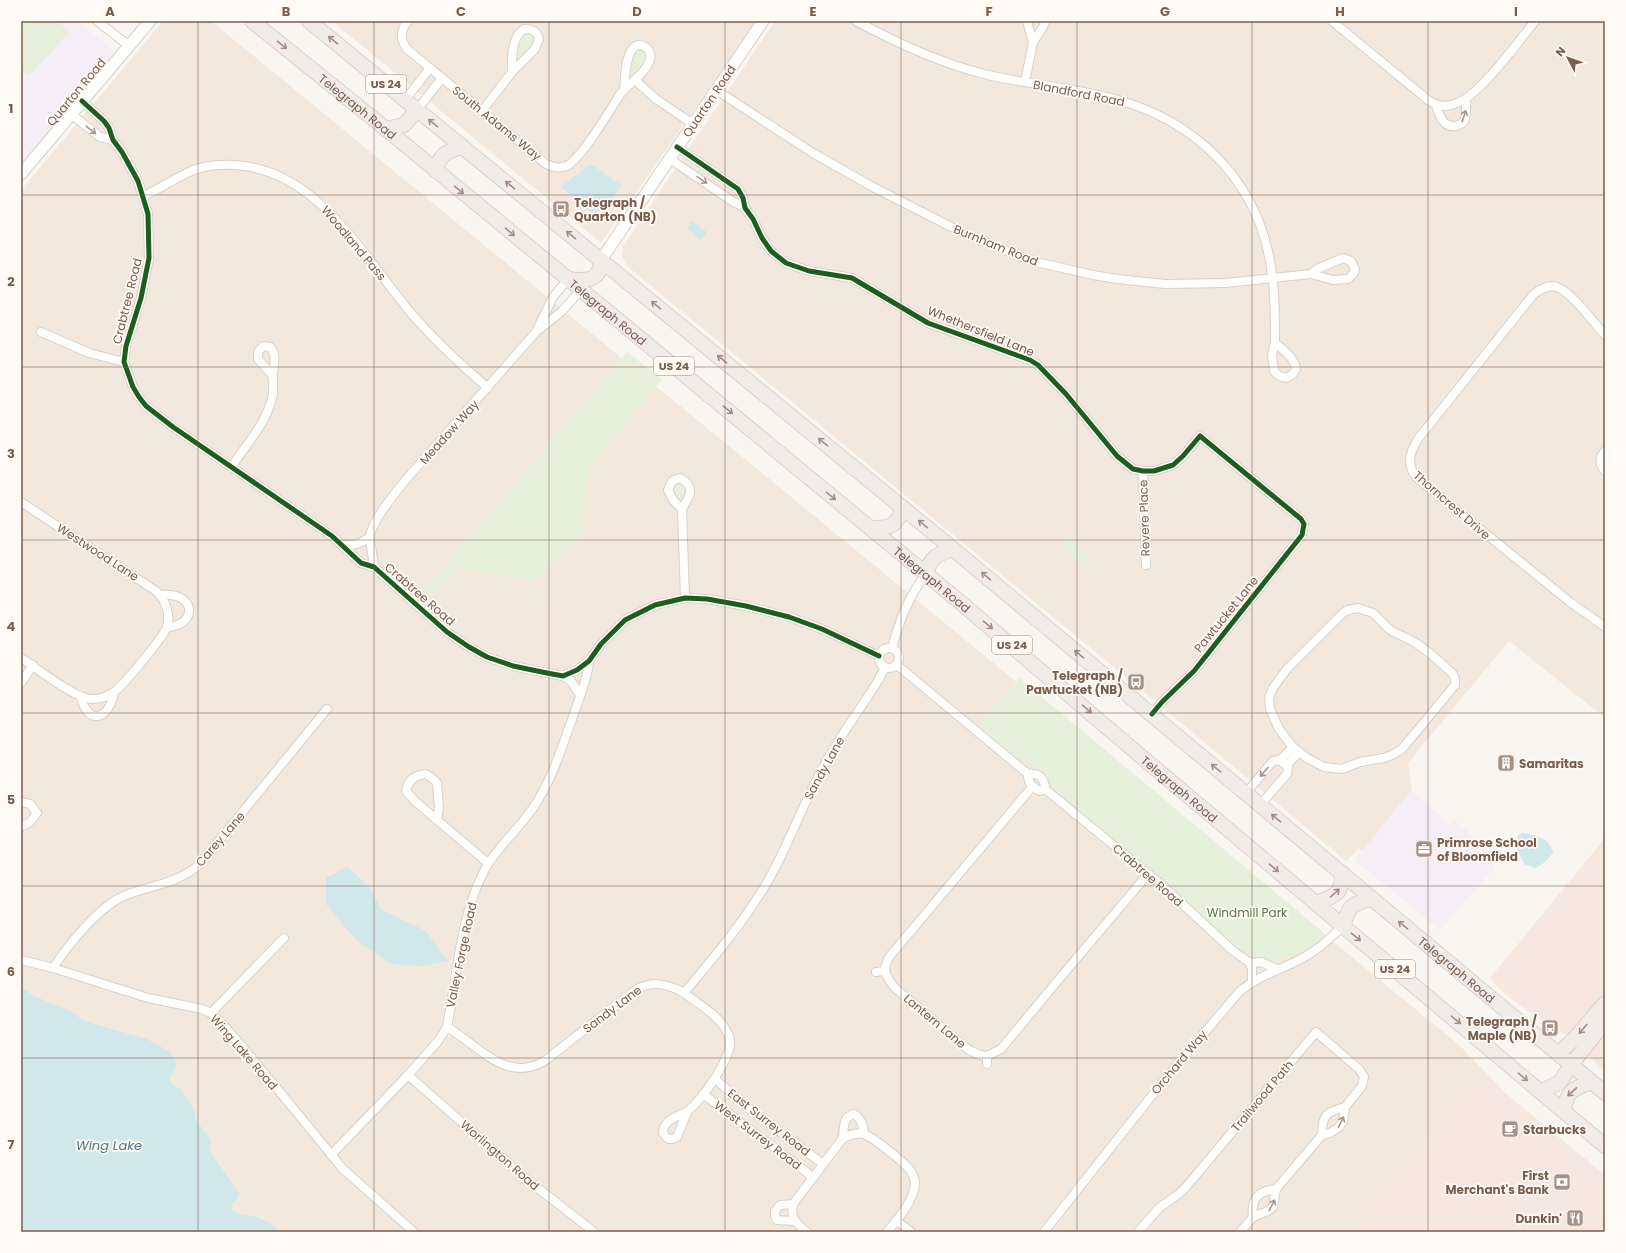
<svg xmlns="http://www.w3.org/2000/svg" width="1626" height="1253" viewBox="0 0 1626 1253" font-family="Poppins,sans-serif">
<rect width="100%" height="100%" fill="#f9f5f0"/>
<g fill="#f2e8de" fill-rule="evenodd">
<path d="M 163,21 L 211,21 L 1459,1045 L 1486,1073 L 1357,1226 L 1365,1232 L 160,1232 L 21,1110 L 21,190 ZM 450,972 L 459,975 L 452,1015 L 453,1023 L 457,1029 L 454,1035 L 446,1037 L 421,1068 L 344,1146 L 440,1031 L 444,1019 Z"/>
<polygon points="332,21 756,21 601,243"/>
<polygon points="775,21 1605,21 1605,718 1509,641 1408,763 1412,790 1362,851 1358,849 1346,861 1172,715 627,266 622,257 622,248"/>
</g>
<g fill="#f6e8e1">
<polygon points="1605,838 1605,994 1569,1037 1536,1018 1503,992 1490,978"/>
<polygon points="1605,1033 1605,1071 1587,1055"/>
<polygon points="1486,1073 1504,1092 1605,1175 1605,1232 1365,1232 1357,1226"/>
</g>
<g fill="#f6eef6">
<polygon points="21,21 78,21 119,55 21,170"/>
<polygon points="1412,790 1451,826 1455,821 1486,848 1495,867 1440,930 1355,860"/>
</g>
<g fill="#e7f0db">
<polygon points="21,21 57,21 70,32 29,76 21,69"/>
<polygon points="527,32 534,37 534,41 521,59 518,59 516,56 520,38"/>
<polygon points="638,49 644,51 647,56 645,60 633,75 631,75 629,72 632,55"/>
<polygon points="627,352 662,379 588,471 582,536 535,581 458,567 424,607 415,599"/>
<polygon points="679,483 683,484 687,491 684,498 681,500 676,498 673,492 674,485"/>
<polygon points="1068,537 1091,556 1082,566 1060,547"/>
<path d="M 1019,678 L 1324,933 C 1322,939 1317,942 1312,945 C 1291,961 1264,964 1241,950 C 1217,937 1199,913 1179,896 C 1143,864 1106,834 1069,804 L 1055,790 L 1046,775 L 1040,771 L 1016,757 L 978,726 Z"/>
</g>
<g fill="#d0e8ea">
<polygon points="591,164 622,186 597,217 561,187"/>
<polygon points="692,221 707,232 701,240 687,228"/>
<path d="M 1521,833 C 1535,834 1550,838 1553,853 L 1545,862 L 1536,868 L 1524,864 L 1515,845 L 1517,837 Z"/>
<polygon points="347,867 367,884 382,910 426,931 448,961 422,966 391,964 355,939 326,904 326,878"/>
<path d="M 21,987 L 34,996 L 70,1011 L 84,1021 L 147,1039 L 167,1050 L 175,1058 L 177,1063 L 169,1082 L 182,1090 L 194,1109 L 196,1120 L 211,1140 L 210,1149 L 211,1153 L 239,1193 L 238,1198 L 231,1204 L 233,1211 C 238,1215 245,1215 252,1216 C 263,1219 272,1224 281,1232 L 21,1232 Z"/>
</g>
<g fill="none" stroke-linecap="round" stroke-linejoin="round">
<defs>
<g id="minor">
<polyline points="97,21 128,45"/>
<path d="M 408,21 C 400,31 400,39 407,49 L 546,164 C 552,167 559,169 566,166 C 580,161 610,110 619,96 C 627,83 646,75 650,59 C 652,52 646,45 639,45 C 625,47 625,78 624,89"/>
<path d="M 856,21 C 895,42 940,63 984,74 C 1028,85 1074,87 1118,100 C 1194,121 1253,177 1269,256 C 1275,285 1275,315 1275,343"/>
<polyline points="1027,21 1033,42"/>
<path d="M 1332,21 L 1428,100 C 1437,106 1447,108 1457,103 C 1480,95 1518,42 1535,21"/>
<polyline points="635,80 656,99 693,124"/>
<polyline points="1025,82 1033,42 1043,27 1046,21"/>
<polyline points="716,90 813,153 871,186 965,234 1032,261 1093,275 1117,279 1165,284 1226,283 1311,274"/>
<polyline points="405,100 430,68"/>
<polyline points="82,101 104,121 109,128 113,140 122,152 138,181 148,214 149,258 141,298 126,346 124,362 133,387 139,397 146,406 173,427 332,536 361,563 374,567 447,632 469,647 487,657 513,666 547,673 563,676 577,670 589,661 601,644 625,620 655,605 685,598 707,599 746,606 789,617 822,629 879,656"/>
<path d="M 1436,105 C 1439,115 1443,128 1456,126 C 1459,125 1462,124 1464,121 C 1467,115 1466,106 1466,99"/>
<polyline points="417,110 442,78"/>
<path d="M 482,111 L 512,72 L 535,49 L 539,39 C 537,31 532,29 524,29 C 511,37 512,58 512,72"/>
<polyline points="71,114 100,137 113,140"/>
<polyline points="677,147 738,189 743,198 745,208 753,219 762,238 771,251 786,263 809,271 852,278 928,323 1030,360 1038,365 1066,394 1117,456 1133,469 1143,471 1154,471 1173,465 1183,456 1200,436 1301,519 1304,524 1302,535 1194,671 1162,702 1152,714"/>
<polyline points="670,159 732,201 745,208"/>
<path d="M 143,196 C 165,187 186,169 209,166 C 307,152 357,248 410,312 C 434,340 460,364 488,388"/>
<polygon points="1343,258 1351,261 1355,269 1354,273 1348,279 1333,280 1311,274 1317,269"/>
<polyline points="568,279 553,297 536,332 561,312 581,290"/>
<polyline points="41,332 89,353 124,362"/>
<path d="M 1605,335 C 1594,323 1568,287 1553,286 C 1545,286 1539,290 1533,295 L 1418,439 C 1410,452 1406,464 1416,477 L 1570,602 L 1605,627"/>
<path d="M 1275,343 C 1283,350 1295,358 1296,369 C 1291,379 1282,381 1274,371 L 1272,355 Z"/>
<path d="M 1605,451 C 1599,457 1599,465 1605,471"/>
<path d="M 232,466 C 247,444 268,421 273,394 C 274,387 272,380 273,373 C 274,364 277,354 270,347 L 263,346 L 258,352 L 258,359 L 272,375"/>
<polyline points="1143,471 1146,565"/>
<path d="M 21,502 L 156,591 C 165,599 171,614 167,627 C 164,636 124,685 115,691 C 109,696 100,699 92,699 C 75,699 37,668 21,658"/>
<path d="M 682,509 L 673,500 L 668,490 L 672,481 L 680,478 C 696,487 690,496 682,509 L 685,598"/>
<path d="M 344,545 C 354,546 361,543 370,537"/>
<path d="M 374,567 C 373,557 371,548 370,539 C 369,523 399,488 409,476 L 536,332"/>
<path d="M 161,595 C 198,592 197,626 167,627"/>
<polygon points="1358,608 1373,613 1390,630 1416,643 1432,655 1453,674 1455,679 1455,685 1407,743 1402,749 1392,755 1384,758 1360,762 1342,769 1324,767 1307,758 1293,747 1279,729 1270,709 1269,698 1273,688 1287,669 1343,613 1348,610"/>
<circle cx="889" cy="658" r="10"/>
<path d="M 892,648 C 900,619 908,598 926,574"/>
<path d="M 897,665 L 1028,774 C 1028,783 1032,788 1040,791 L 1045,789"/>
<polyline points="563,676 571,681 580,695"/>
<polyline points="21,683 33,665"/>
<path d="M 81,697 C 88,727 110,719 114,692"/>
<polyline points="1280,760 1293,747"/>
<polyline points="1287,765 1299,752"/>
<path d="M 1028,774 C 1039,772 1045,779 1045,789 L 1162,885 L 1232,950 L 1250,963 L 1261,962 L 1277,969"/>
<path d="M 1032,787 L 890,956 C 881,969 886,977 895,988 L 969,1050 L 980,1055 L 987,1056 L 1001,1049 L 1055,984 L 1148,874"/>
<polyline points="1246,793 1273,761 1280,760 1288,767 1287,774 1260,805"/>
<polyline points="21,802 30,804 37,813 30,822 21,827"/>
<path d="M 437,820 L 415,801 L 406,791 C 408,780 415,775 426,774 L 432,778 L 437,783 L 439,807 L 437,820 L 488,863"/>
<polyline points="21,960 53,968 148,998 202,1009 211,1013 222,1023 261,1069 343,1169 414,1232"/>
<polyline points="1250,963 1252,969 1252,981"/>
<path d="M 53,968 C 68,945 100,905 126,895 C 152,885 176,884 199,865 L 327,709"/>
<polyline points="876,972 884,971"/>
<path d="M 684,993 C 698,1004 719,1015 727,1032 C 729,1035 730,1039 730,1043 C 729,1061 701,1102 686,1112 C 677,1117 663,1120 663,1133 L 668,1139 L 672,1139 L 677,1137 L 687,1112"/>
<polyline points="211,1013 284,938"/>
<path d="M 447,1027 C 457,975 460,918 484,871 C 496,848 518,830 533,808 C 553,779 564,741 576,708 C 581,692 588,678 589,661"/>
<polyline points="987,1056 987,1064"/>
<polyline points="408,1075 525,1178 594,1232"/>
<polyline points="715,1079 751,1110 823,1164"/>
<polyline points="703,1094 813,1177"/>
<path d="M 843,1138 C 844,1129 842,1117 854,1114 C 862,1119 863,1126 864,1134"/>
<path d="M 331,1155 L 408,1075 L 439,1040 L 447,1027 C 478,1045 507,1085 546,1060 L 630,994 C 648,980 665,982 684,993 C 711,961 738,929 760,894 C 784,857 798,815 818,777 C 835,742 859,712 879,679 L 885,667"/>
<path d="M 1276,1189 C 1258,1191 1251,1198 1253,1217 L 1268,1211 L 1273,1207 L 1276,1189 L 1322,1135"/>
<polyline points="793,1204 780,1205 775,1211 775,1216 777,1220 794,1221"/>
<polyline points="896,1220 911,1232"/>
<path d="M 807,1232 C 796,1224 790,1217 793,1204 L 843,1138 C 850,1135 857,1132 864,1134 C 874,1138 904,1162 910,1170 C 913,1174 914,1177 915,1182 C 915,1200 898,1219 887,1232"/>
<path d="M 1044,1232 L 1161,1084 L 1239,992 C 1258,976 1277,971 1299,960 C 1317,951 1329,939 1343,926"/>
<path d="M 1138,1232 L 1159,1208 L 1180,1193 L 1186,1187 L 1316,1032 L 1359,1069 L 1364,1077 L 1362,1086 L 1345,1107 L 1343,1121 L 1339,1127 L 1330,1133 L 1322,1135 C 1322,1115 1326,1112 1345,1107"/>
<polyline points="1240,1232 1253,1217"/>
</g>
<g id="tertiary">
<polyline points="21,174 150,21"/>
<polyline points="601,260 763,21"/>
</g>
<g id="trunk">
<path id="s1" d="M 252,21 L 386,129 L 960,602 L 1150,764 L 1605,1146"/>
<path id="s2" d="M 309,21 L 953,549 L 1605,1093"/>
<polyline points="386,129 404,125 417,110"/>
<path d="M 435,170 C 442,153 446,151 463,147"/>
<path d="M 568,279 C 584,281 601,282 601,260"/>
<path d="M 871,528 C 891,528 896,527 903,508"/>
<path d="M 926,574 C 930,557 938,554 953,549"/>
<path d="M 1316,903 C 1333,897 1343,895 1342,873"/>
<path d="M 1343,926 C 1349,906 1351,904 1371,899"/>
<polyline points="1558,1054 1575,1038 1605,1003"/>
<polyline points="1541,1092 1560,1082 1571,1065 1605,1022"/>
<path d="M 1564,1111 C 1567,1090 1573,1089 1591,1082"/>
</g>
</defs>
<use href="#minor" stroke="#d7d1cb" stroke-width="10"/>
<use href="#tertiary" stroke="#d7d1cb" stroke-width="13"/>
<use href="#trunk" stroke="#dad1cc" stroke-width="16"/>
<use href="#minor" stroke="#fefefd" stroke-width="8"/>
<use href="#tertiary" stroke="#fefefd" stroke-width="11"/>
<use href="#trunk" stroke="#f2ece8" stroke-width="14"/>
<defs>
<g id="cycleway">
<polyline points="82,101 104,121 109,128 113,140 122,152 138,181 148,214 149,258 141,298 126,346 124,362 133,387 139,397 146,406 173,427 332,536 361,563 374,567 447,632 469,647 487,657 513,666 547,673 563,676 577,670 589,661 601,644 625,620 655,605 685,598 707,599 746,606 789,617 822,629 879,656"/>
<polyline points="677,147 738,189 743,198 745,208 753,219 762,238 771,251 786,263 809,271 852,278 928,323 1030,360 1038,365 1066,394 1117,456 1133,469 1143,471 1154,471 1173,465 1183,456 1200,436 1301,519 1304,524 1302,535 1194,671 1162,702 1152,714"/>
</g>
</defs>
<use href="#cycleway" stroke="#fffaf3" stroke-width="8"/>
<use href="#cycleway" stroke="#1b5e20" stroke-width="5"/>
</g>
<defs><path id="oneway-shaft" d="M-6 0H5M1.5-3L5.5 0L1.5 3" fill="none" stroke-width="1.6" stroke-linecap="round" stroke-linejoin="round"/></defs>
<g stroke="#a48e83">
<use href="#oneway-shaft" transform="translate(333 40) rotate(-141)"/>
<use href="#oneway-shaft" transform="translate(282 45) rotate(39)"/>
<use href="#oneway-shaft" transform="translate(433 123) rotate(-141)"/>
<use href="#oneway-shaft" transform="translate(510 185) rotate(-141)"/>
<use href="#oneway-shaft" transform="translate(459 190) rotate(40)"/>
<use href="#oneway-shaft" transform="translate(510 232) rotate(40)"/>
<use href="#oneway-shaft" transform="translate(571 235) rotate(-141)"/>
<use href="#oneway-shaft" transform="translate(656 305) rotate(-141)"/>
<use href="#oneway-shaft" transform="translate(722 359) rotate(-141)"/>
<use href="#oneway-shaft" transform="translate(728 410) rotate(39)"/>
<use href="#oneway-shaft" transform="translate(823 442) rotate(-141)"/>
<use href="#oneway-shaft" transform="translate(831 496) rotate(39)"/>
<use href="#oneway-shaft" transform="translate(923 524) rotate(-141)"/>
<use href="#oneway-shaft" transform="translate(986 576) rotate(-140)"/>
<use href="#oneway-shaft" transform="translate(988 625) rotate(40)"/>
<use href="#oneway-shaft" transform="translate(1079 654) rotate(-140)"/>
<use href="#oneway-shaft" transform="translate(1087 709) rotate(41)"/>
<use href="#oneway-shaft" transform="translate(1216 768) rotate(-141)"/>
<use href="#oneway-shaft" transform="translate(1276 818) rotate(-141)"/>
<use href="#oneway-shaft" transform="translate(1274 868) rotate(40)"/>
<use href="#oneway-shaft" transform="translate(1335 893) rotate(-42)"/>
<use href="#oneway-shaft" transform="translate(1403 925) rotate(-141)"/>
<use href="#oneway-shaft" transform="translate(1356 937) rotate(40)"/>
<use href="#oneway-shaft" transform="translate(1456 1020) rotate(40)"/>
<use href="#oneway-shaft" transform="translate(1583 1029) rotate(130)"/>
<use href="#oneway-shaft" transform="translate(1523 1077) rotate(40)"/>
<use href="#oneway-shaft" transform="translate(1572 1092) rotate(137)"/>
</g>
<g stroke="#a8958b">
<use href="#oneway-shaft" transform="translate(1464 116) rotate(-72)"/>
<use href="#oneway-shaft" transform="translate(91 130) rotate(38)"/>
<use href="#oneway-shaft" transform="translate(702 180) rotate(34)"/>
<use href="#oneway-shaft" transform="translate(1264 772) rotate(131)"/>
<use href="#oneway-shaft" transform="translate(1341 1122) rotate(-64)"/>
<use href="#oneway-shaft" transform="translate(1272 1205) rotate(-63)"/>
</g>
<path fill="none" stroke="#7a5c4d" stroke-width="1" stroke-opacity="0.55" d="M 198,21 L 198,1232M 374,21 L 374,1232M 549,21 L 549,1232M 725,21 L 725,1232M 901,21 L 901,1232M 1077,21 L 1077,1232M 1252,21 L 1252,1232M 1428,21 L 1428,1232M 21,195 L 1605,195M 21,367 L 1605,367M 21,540 L 1605,540M 21,713 L 1605,713M 21,886 L 1605,886M 21,1058 L 1605,1058"/>
<defs>
<symbol id="bus-square" viewBox="-11 -11 22 22"><rect x="-9" y="-9" width="18" height="18" rx="4" fill="#a69286" stroke="#fffaf3"/><path d="M-5-6H5V4H4V6H2V4H-2V6H-4V4H-5ZM-3.5-4V0h7V-4ZM-3.5 1.2v1.5H-2V1.2ZM2 1.2v1.5H3.5V1.2Z" fill="#fff"/></symbol>
<symbol id="building-square" viewBox="-11 -11 22 22"><rect x="-9" y="-9" width="18" height="18" rx="4" fill="#a69286" stroke="#fffaf3"/><path d="M-4-6H4V6H1V3H-1V6H-4ZM-2.5-4.3h1.7v1.8h-1.7ZM.8-4.3h1.7v1.8H.8ZM-2.5-1h1.7V.8h-1.7ZM.8-1h1.7V.8H.8Z" fill="#fff"/></symbol>
<symbol id="office-square" viewBox="-11 -11 22 22"><rect x="-9" y="-9" width="18" height="18" rx="4" fill="#a69286" stroke="#fffaf3"/><path d="M-6-3h4V-5.5h4V-3h4V5H-6ZM-1-4.5V-3h2v-1.5ZM-6 0V1H6V0Z" fill="#fff"/></symbol>
<symbol id="cafe-square" viewBox="-11 -11 22 22"><rect x="-9" y="-9" width="18" height="18" rx="4" fill="#a69286" stroke="#fffaf3"/><path d="M-5.5-4.5H6V0H3Q3 3.5 0 3.5H-2.5Q-5.5 3.5-5.5 0ZM3-3.2v2h1.7v-2ZM-6 4.5H4V6H-6Z" fill="#fff"/></symbol>
<symbol id="bank-square" viewBox="-11 -11 22 22"><rect x="-9" y="-9" width="18" height="18" rx="4" fill="#a69286" stroke="#fffaf3"/><path d="M-6-4H6V4H-6ZM0-2.3a2.3 2.3 0 1 0 0 4.6a2.3 2.3 0 1 0 0-4.6Z" fill="#fff"/></symbol>
<symbol id="restaurant-square" viewBox="-11 -11 22 22"><rect x="-9" y="-9" width="18" height="18" rx="4" fill="#a69286" stroke="#fffaf3"/><path d="M-5-6h1v4h1v-4h1v4h1v-4h1v5L-1.5 .5V6h-2V.5L-5-1ZM5-6V6H3V1.5H1.5Q1.5-4 5-6Z" fill="#fff"/></symbol>
</defs>
<g fill-rule="evenodd">
<use href="#bus-square" x="551" y="199" width="20" height="20"/>
<use href="#bus-square" x="1126" y="672" width="20" height="20"/>
<use href="#building-square" x="1496" y="753" width="20" height="20"/>
<use href="#office-square" x="1414" y="839" width="20" height="20"/>
<use href="#bus-square" x="1540" y="1018" width="20" height="20"/>
<use href="#cafe-square" x="1500" y="1119" width="20" height="20"/>
<use href="#bank-square" x="1552" y="1172" width="20" height="20"/>
<use href="#restaurant-square" x="1565" y="1208" width="20" height="20"/>
</g>
<g text-anchor="middle" dominant-baseline="central" stroke-width="3.5" stroke-linejoin="round" paint-order="stroke">
<g fill="#fffaf3" stroke="#a28b7f" stroke-width="1">
<rect x="366" y="75" width="40" height="18" rx="3"/>
<rect x="654" y="357" width="40" height="18" rx="3"/>
<rect x="992" y="636" width="40" height="18" rx="3"/>
<rect x="1375" y="960" width="40" height="18" rx="3"/>
</g>
<g font-size="11" font-weight="bold" fill="#7a5c4d">
<text x="386" y="84">US 24</text>
<text x="674" y="366">US 24</text>
<text x="1012" y="645">US 24</text>
<text x="1395" y="969">US 24</text>
</g>
<g font-size="12" fill="#7a5c4d" stroke="#fffaf3">
<text transform="translate(76 92) rotate(-50)">Quarton Road</text>
<text transform="translate(1079 93) rotate(11)">Blandford Road</text>
<text transform="translate(709 101) rotate(-56)">Quarton Road</text>
<text stroke="none"><textPath href="#s1" startOffset="136">Telegraph Road</textPath></text>
<text transform="translate(497 123) rotate(39)">South Adams Way</text>
<text transform="translate(354 243) rotate(50)">Woodland Pass</text>
<text transform="translate(996 245) rotate(22)">Burnham Road</text>
<text transform="translate(127 301) rotate(-76)">Crabtree Road</text>
<text stroke="none"><textPath href="#s1" startOffset="460">Telegraph Road</textPath></text>
<text transform="translate(981 331) rotate(22)">Whethersfield Lane</text>
<text transform="translate(449 432) rotate(-48)">Meadow Way</text>
<text transform="translate(1452 505) rotate(41)">Thorncrest Drive</text>
<text transform="translate(1144 518) rotate(-92)">Revere Place</text>
<text transform="translate(98 552) rotate(33)">Westwood Lane</text>
<text stroke="none"><textPath href="#s1" startOffset="880">Telegraph Road</textPath></text>
<text transform="translate(420 594) rotate(41)">Crabtree Road</text>
<text transform="translate(1226 614) rotate(-51)">Pawtucket Lane</text>
<text transform="translate(824 768) rotate(-61)">Sandy Lane</text>
<text stroke="none"><textPath href="#s1" startOffset="1204">Telegraph Road</textPath></text>
<text transform="translate(220 839) rotate(-49)">Carey Lane</text>
<text transform="translate(1148 875) rotate(41)">Crabtree Road</text>
<text transform="translate(461 955) rotate(-78)">Valley Forge Road</text>
<text stroke="none"><textPath href="#s2" startOffset="1489">Telegraph Road</textPath></text>
<text transform="translate(612 1009) rotate(-37)">Sandy Lane</text>
<text transform="translate(935 1021) rotate(40)">Lantern Lane</text>
<text transform="translate(244 1052) rotate(49)">Wing Lake Road</text>
<text transform="translate(1179 1062) rotate(-50)">Orchard Way</text>
<text transform="translate(1262 1096) rotate(-50)">Trailwood Path</text>
<text transform="translate(769 1122) rotate(38)">East Surrey Road</text>
<text transform="translate(758 1135) rotate(37)">West Surrey Road</text>
<text transform="translate(500 1155) rotate(41)">Worlington Road</text>
</g>
<g font-size="12" font-weight="bold" fill="#7a5c4d" stroke="#fffaf3" text-anchor="start">
<text x="574" y="202">Telegraph /<tspan x="574" dy="14">Quarton (NB)</tspan></text>
<text x="1123" y="675" text-anchor="end">Telegraph /<tspan x="1123" dy="14">Pawtucket (NB)</tspan></text>
<text x="1519" y="763">Samaritas</text>
<text x="1437" y="842">Primrose School<tspan x="1437" dy="14">of Bloomfield</tspan></text>
<text x="1537" y="1021" text-anchor="end">Telegraph /<tspan x="1537" dy="14">Maple (NB)</tspan></text>
<text x="1523" y="1129">Starbucks</text>
<text x="1549" y="1175" text-anchor="end">First<tspan x="1549" dy="14">Merchant's Bank</tspan></text>
<text x="1562" y="1218" text-anchor="end">Dunkin'</text>
</g>
<g font-size="12" fill="#537a41" stroke="#fffaf3">
<text x="1247" y="912">Windmill Park</text>
</g>
<g font-size="13" font-style="italic" fill="#437c86" stroke="#fffaf3">
<text x="109" y="1145">Wing Lake</text>
</g>
</g>
<rect width="1626" height="1253" fill="none" stroke="#fffaf3" stroke-width="44"/>
<g transform="translate(1568 58) rotate(311)" stroke="#fffaf3" stroke-width="3" paint-order="stroke">
<path d="M0-3L7 15L0 10L-7 15Z" fill="#7a5c4d"/>
<text y="-6" font-size="11" font-weight="bold" text-anchor="middle" fill="#7a5c4d">N</text>
</g>
<rect x="22" y="22" width="1582" height="1209" fill="none" stroke="#7a5c4d" stroke-width="1.5"/>
<g font-size="13" text-anchor="middle" font-weight="bold" fill="#7a5c4d">
<text x="110" y="16">A</text>
<text x="286" y="16">B</text>
<text x="461" y="16">C</text>
<text x="637" y="16">D</text>
<text x="813" y="16">E</text>
<text x="989" y="16">F</text>
<text x="1165" y="16">G</text>
<text x="1340" y="16">H</text>
<text x="1516" y="16">I</text>
<text x="11" y="113">1</text>
<text x="11" y="286">2</text>
<text x="11" y="458">3</text>
<text x="11" y="631">4</text>
<text x="11" y="804">5</text>
<text x="11" y="976">6</text>
<text x="11" y="1149">7</text>
</g>
</svg>
